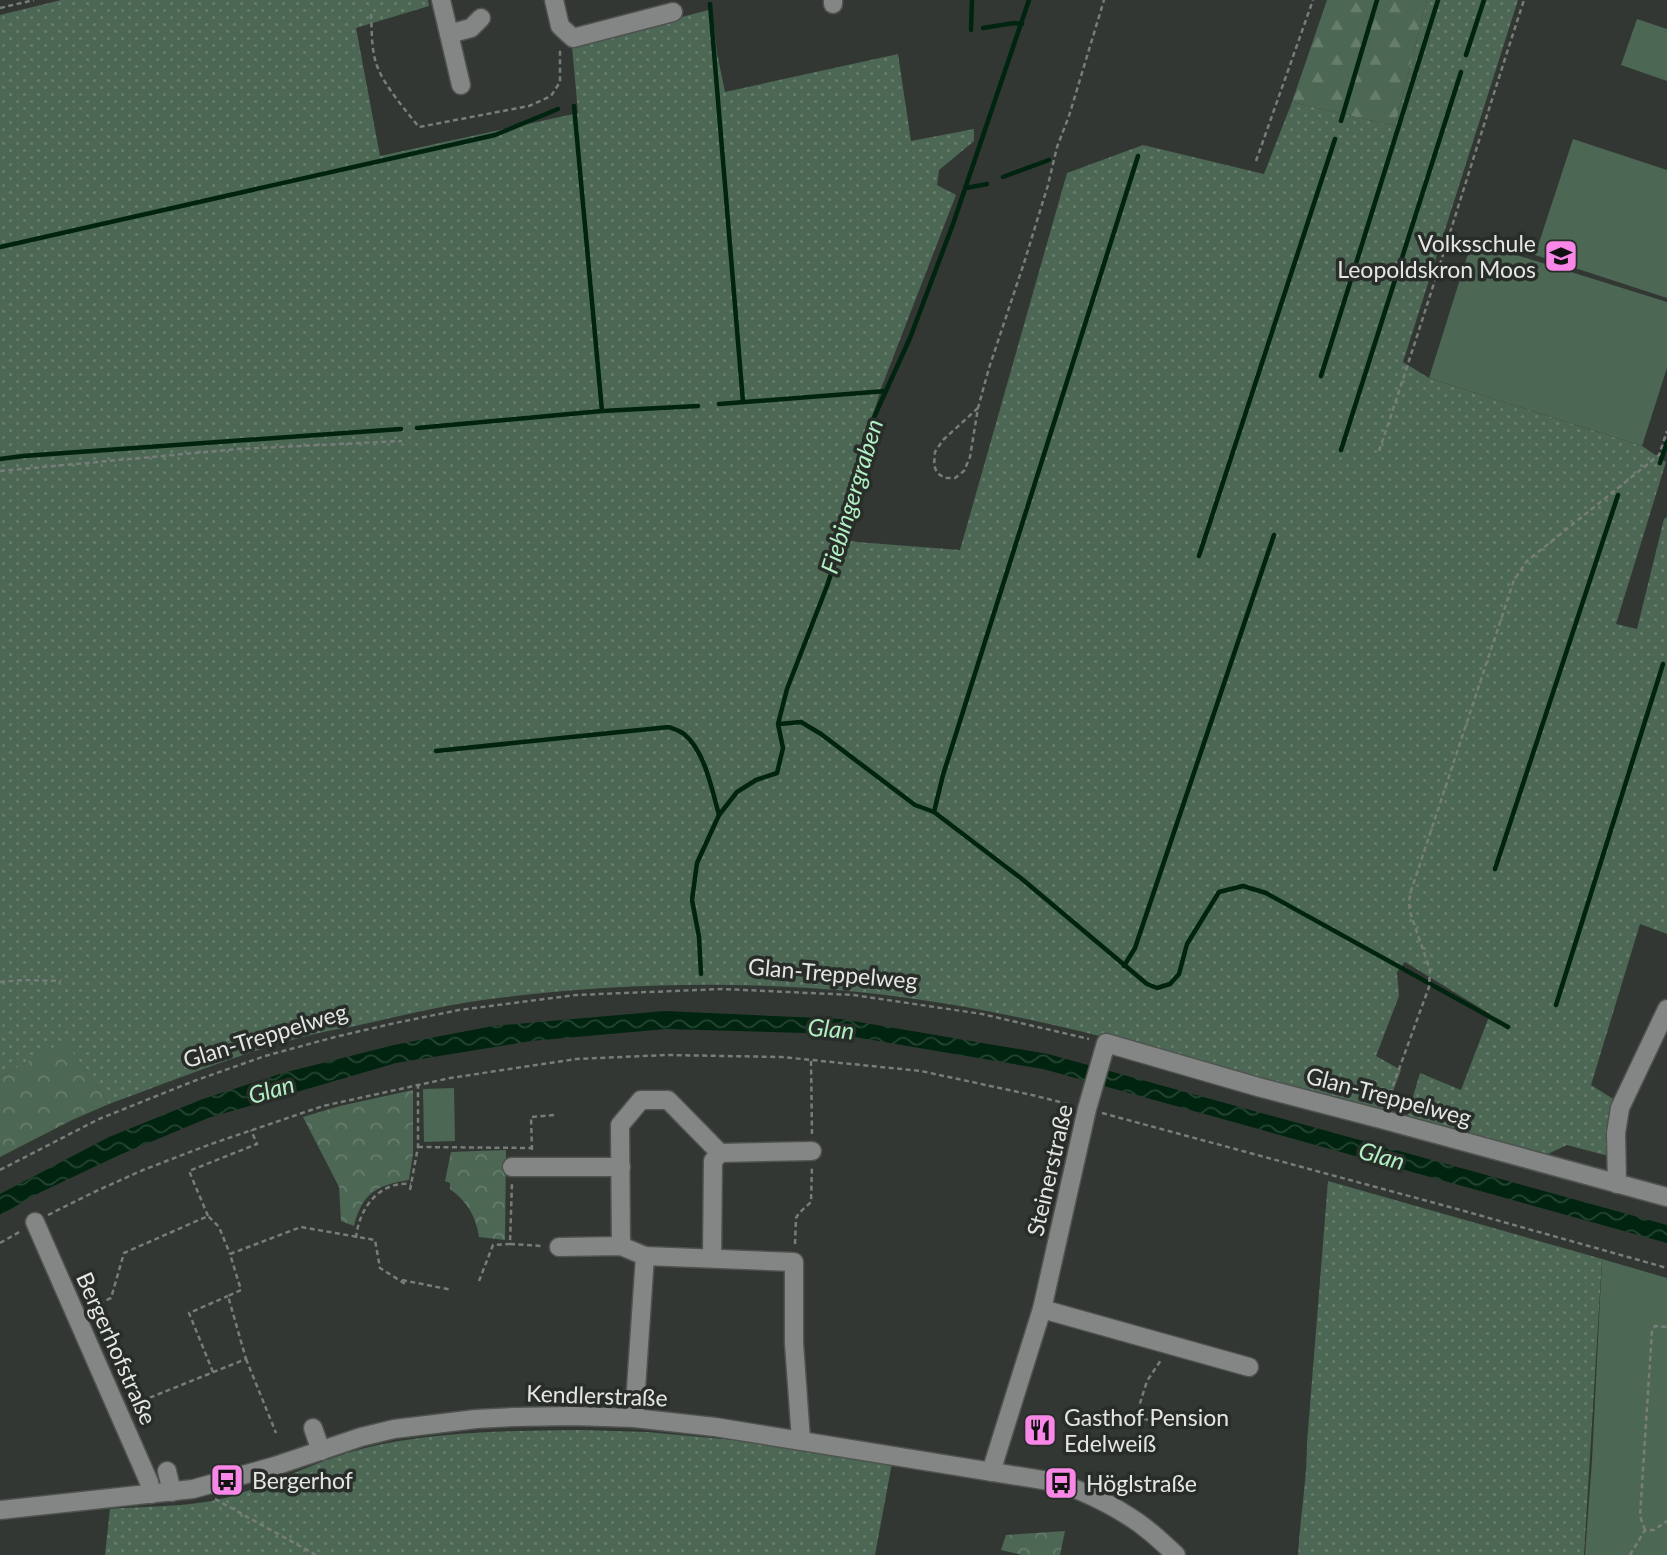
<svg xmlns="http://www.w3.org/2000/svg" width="1667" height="1555" viewBox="0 0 1667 1555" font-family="Lato,sans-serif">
<defs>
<pattern id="grass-dots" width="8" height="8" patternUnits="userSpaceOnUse" patternTransform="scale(1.75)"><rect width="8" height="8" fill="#4c6754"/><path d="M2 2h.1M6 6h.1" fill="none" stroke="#667d6c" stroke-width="1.8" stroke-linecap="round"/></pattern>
<pattern id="forest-firs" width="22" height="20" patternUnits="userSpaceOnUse" patternTransform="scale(1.75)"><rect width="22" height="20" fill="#4c6754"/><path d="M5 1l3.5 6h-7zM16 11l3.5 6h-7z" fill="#667d6c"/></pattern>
<pattern id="park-crowns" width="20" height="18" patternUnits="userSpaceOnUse" patternTransform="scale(1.75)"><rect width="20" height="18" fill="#4c6754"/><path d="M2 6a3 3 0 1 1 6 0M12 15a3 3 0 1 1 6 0" fill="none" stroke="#667d6c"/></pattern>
<pattern id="water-waves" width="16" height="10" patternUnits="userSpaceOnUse" patternTransform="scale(1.75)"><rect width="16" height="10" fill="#00240f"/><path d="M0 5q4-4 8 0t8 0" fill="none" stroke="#254432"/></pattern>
</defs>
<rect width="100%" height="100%" fill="#323733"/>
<g fill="url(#grass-dots)">
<path d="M 61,0 L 428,0 L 429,6 L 356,28 L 380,156 L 578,113 L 572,46 L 712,9 L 717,53 L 725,92 L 898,54 L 911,141 L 974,129 L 974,141 L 939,170 L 937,185 L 956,195 L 882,386 L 835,537 L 857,542 L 960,550 L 1067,173 L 1143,145 L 1264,174 L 1292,102 L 1395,126 L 1427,0 L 1518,0 L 1403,362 L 1429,378 L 1642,446 L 1666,462 L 1616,624 L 1637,629 L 1664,519 L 1667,517 L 1667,934 L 1640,924 L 1591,1085 L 1618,1102 L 1612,1157 L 1567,1145 L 1537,1159 L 1406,1120 L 1420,1073 L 1461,1090 L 1490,1014 L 1405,962 L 1397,972 L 1399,996 L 1376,1056 L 1401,1070 L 1386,1110 L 1377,1113 C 1235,1074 1093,1028 948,1004 C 803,979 644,980 498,998 C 453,1003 409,1014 364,1024 C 349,1028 334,1029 319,1033 C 247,1050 178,1079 109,1104 L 65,1042 L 0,1077 L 0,15 Z"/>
<path d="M 1328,1181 L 1602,1259 L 1584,1555 L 1298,1555 C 1300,1517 1307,1481 1307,1443 Z"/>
<path d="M 580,1430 L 647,1432 L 744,1441 L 892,1463 L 875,1555 L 105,1555 L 110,1509 C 147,1506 198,1507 232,1496 C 281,1481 328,1455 378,1445 C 445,1431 513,1431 580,1430 Z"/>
</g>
<polygon fill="url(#forest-firs)" points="1327,0 1427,0 1395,126 1292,102"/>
<g fill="url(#park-crowns)">
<polygon points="65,1041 109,1104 72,1120 0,1157 0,1077"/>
<path d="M 413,1090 L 413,1154 L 409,1180 C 377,1185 362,1193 354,1226 L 341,1221 L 339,1187 L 303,1117 L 340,1106 Z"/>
<path d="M 506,1150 L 505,1240 L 479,1237 C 476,1217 468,1202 450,1189 L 450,1183 L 445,1181 L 451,1152 Z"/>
<polygon points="1065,1531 1060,1555 1022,1555 1001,1550 1006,1535"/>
</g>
<g fill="#4c6754">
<polygon points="1637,19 1667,29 1667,81 1621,65"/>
<polygon points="1573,139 1667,170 1667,298 1535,255"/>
<polygon points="1472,241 1667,302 1667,368 1642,446 1429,378"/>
<polygon points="454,1088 455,1141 424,1142 423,1089"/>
<polygon points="1602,1259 1667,1278 1667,1555 1585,1555 1592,1460"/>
</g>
<polygon fill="url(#water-waves)" points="665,1011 841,1019 1048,1054 1667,1225 1667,1243 1043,1069 837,1034 666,1029 531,1041 396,1063 208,1118 117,1156 39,1193 0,1215 0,1194 109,1137 203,1099 283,1073 394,1045 493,1026"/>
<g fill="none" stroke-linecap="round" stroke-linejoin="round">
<g stroke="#00240f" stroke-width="4.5">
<polyline points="710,4 743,402"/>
<polyline points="983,28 1014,23 1022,24"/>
<polyline points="971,30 972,0"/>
<polyline points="1466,55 1484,0"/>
<polyline points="574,106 602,411"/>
<polyline points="1341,121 1377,0"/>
<polyline points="1003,177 1049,160"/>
<polyline points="966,188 987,184"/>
<polyline points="0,247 495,135 558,109"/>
<polyline points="1321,376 1438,0"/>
<polyline points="719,404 886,391"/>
<polyline points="417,428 602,411 698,406"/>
<polyline points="1341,450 1461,72"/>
<polyline points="0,459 23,456 401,429"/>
<polyline points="1660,463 1667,442"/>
<polyline points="1199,556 1335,139"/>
<polyline points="779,724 801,722 821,734 915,805 934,812 1022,879 1147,984 1157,988 1170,984 1179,974 1187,944 1219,892 1243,886 1266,893 1508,1027"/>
<path d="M 436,751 L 669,727 C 674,729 680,731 684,734 C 705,751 712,790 719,815"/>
<polyline points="934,812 943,775 1138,156"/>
<polyline points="1495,869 1618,495"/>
<polyline points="1124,966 1135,948 1274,535"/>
<polyline points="701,974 699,937 692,900 697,863 719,815 737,792 756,780 777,773 783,748 778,724 787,689 827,586 850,517 865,437 910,338 953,224 1029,0"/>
<polyline points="1556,1005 1663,664"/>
</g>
<defs>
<g id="minor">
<polyline points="441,0 461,85"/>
<polyline points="554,0 560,26 573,38 673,12"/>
<polyline points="833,0 833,4"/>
<polyline points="449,34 471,28 481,18"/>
<polyline points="512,1167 621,1167"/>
<polyline points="1617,1184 1616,1133 1620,1108 1667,1009"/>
<polyline points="35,1222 149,1482 151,1494"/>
<polyline points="621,1246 620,1125 641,1100 668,1100 720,1153"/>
<polyline points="559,1247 621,1246 645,1256 634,1418"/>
<polyline points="645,1256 794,1262 794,1343 801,1440"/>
<polyline points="712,1258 713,1161 720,1153 812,1151"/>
<polyline points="1042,1309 1249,1367"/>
<polyline points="313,1428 321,1451"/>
<polyline points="167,1471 172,1492"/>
<polyline points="991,1472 1042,1309 1087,1109 1106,1043 1258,1087 1381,1119 1667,1197"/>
<path d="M 0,1510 L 193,1489 L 275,1466 L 361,1437 L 394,1429 L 476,1419 L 514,1417 L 573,1416 L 634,1418 L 715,1427 L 1061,1483 C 1083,1492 1105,1501 1125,1514 C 1144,1525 1160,1540 1176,1555"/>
</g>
</defs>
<use href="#minor" stroke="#4e534f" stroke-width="21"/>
<g stroke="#787d79" stroke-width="2.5" stroke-dasharray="5 3.5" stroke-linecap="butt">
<polyline points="0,8 34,0"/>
<path d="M 371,14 C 372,30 371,47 376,63 C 382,83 406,111 419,127 L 529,106 L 551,96 L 560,82 L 560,50"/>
<polyline points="1256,161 1313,0"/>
<polyline points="978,408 943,440 935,452 934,465 937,473 945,478 955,478 964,471 970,457 978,408 989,368 1024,263 1048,185 1057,147 1069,116 1104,0"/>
<path d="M 1379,451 C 1430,301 1475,150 1524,0"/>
<polyline points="0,471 238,449 402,441"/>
<polyline points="0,982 24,980 61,981"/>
<polyline points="811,1061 812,1135"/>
<polyline points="1387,1102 1429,987 1430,970 1410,912 1409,902 1411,891 1514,580 1527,561 1659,455 1667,431"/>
<polyline points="1102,1113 1457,1209 1667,1268"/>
<polyline points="418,1147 532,1148"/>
<polyline points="532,1150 531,1117 555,1115"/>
<polyline points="0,1170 99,1119 194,1081 265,1056 335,1037 395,1023 459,1010 576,995 722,989 854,995 982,1014 1089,1039"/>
<polyline points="410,1190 418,1147 418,1086"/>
<polyline points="48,1215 92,1193 143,1170 211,1144 323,1106 450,1078 576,1059 666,1055 782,1057 921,1071 1032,1095 1072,1105"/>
<polyline points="208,1216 189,1171 257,1144 251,1130"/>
<path d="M 356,1238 C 359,1208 379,1181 411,1184"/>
<polyline points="0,1243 21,1231"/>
<polyline points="510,1244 542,1246"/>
<polyline points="795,1244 796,1218 799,1213 811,1202 812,1166"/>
<polyline points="402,1280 452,1290"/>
<polyline points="479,1281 493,1245 510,1244 512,1182"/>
<polyline points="91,1307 111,1298 124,1253 208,1216 219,1227 230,1254"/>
<polyline points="246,1359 276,1433"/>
<polyline points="213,1372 189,1313 228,1296"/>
<polyline points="134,1404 246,1359 228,1296 241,1290 230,1254 301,1227 375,1240 380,1268 407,1285"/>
<polyline points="1148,1420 1136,1416 1147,1381 1161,1360"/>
<polyline points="215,1499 316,1555"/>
<polyline points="1645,1530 1640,1516 1652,1331 1655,1326 1667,1327"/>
<polyline points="1630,1555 1645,1530 1654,1530 1667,1521"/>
</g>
<use href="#minor" stroke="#838684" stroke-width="18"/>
</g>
<defs>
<symbol id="school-square" viewBox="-11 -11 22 22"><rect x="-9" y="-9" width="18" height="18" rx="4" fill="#f987e8" stroke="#282d29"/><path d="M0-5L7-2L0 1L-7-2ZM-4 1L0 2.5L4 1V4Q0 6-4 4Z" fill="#111"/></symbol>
<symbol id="restaurant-square" viewBox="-11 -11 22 22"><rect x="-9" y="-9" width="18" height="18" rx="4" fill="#f987e8" stroke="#282d29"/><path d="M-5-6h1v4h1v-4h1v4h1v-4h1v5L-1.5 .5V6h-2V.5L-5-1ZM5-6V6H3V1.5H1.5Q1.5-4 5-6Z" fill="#111"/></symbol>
<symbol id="bus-square" viewBox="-11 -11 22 22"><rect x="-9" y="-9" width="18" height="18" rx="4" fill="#f987e8" stroke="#282d29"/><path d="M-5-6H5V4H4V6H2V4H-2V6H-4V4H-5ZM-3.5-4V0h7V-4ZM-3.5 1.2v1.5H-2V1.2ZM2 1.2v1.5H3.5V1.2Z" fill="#111"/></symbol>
</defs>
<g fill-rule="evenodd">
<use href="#school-square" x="1542" y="237" width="38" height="38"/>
<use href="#restaurant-square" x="1021" y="1411" width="38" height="38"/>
<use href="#bus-square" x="208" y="1461" width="38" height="38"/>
<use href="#bus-square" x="1042" y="1464" width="38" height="38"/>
</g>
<g text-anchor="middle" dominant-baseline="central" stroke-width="7" stroke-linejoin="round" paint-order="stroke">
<g font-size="23" fill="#e3e6e3" stroke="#282d29" text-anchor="start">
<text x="1536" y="243" text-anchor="end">Volksschule<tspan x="1536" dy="26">Leopoldskron Moos</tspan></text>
<text x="1064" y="1417">Gasthof Pension<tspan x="1064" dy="26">Edelweiß</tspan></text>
<text x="252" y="1480">Bergerhof</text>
<text x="1086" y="1483">Höglstraße</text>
</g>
<g font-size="23" fill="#e3e6e3" stroke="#282d29">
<text transform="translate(833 973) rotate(5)">Glan-Treppelweg</text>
<text transform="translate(265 1035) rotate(-17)">Glan-Treppelweg</text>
<text transform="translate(1389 1096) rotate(15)">Glan-Treppelweg</text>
<text transform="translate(1049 1170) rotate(-77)">Steinerstraße</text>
<text transform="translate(117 1348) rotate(66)">Bergerhofstraße</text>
<text transform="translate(597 1395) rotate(2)">Kendlerstraße</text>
</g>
<g font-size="24" font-style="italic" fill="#b1f0c2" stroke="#282d29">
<text transform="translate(851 496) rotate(-73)">Fiebingergraben</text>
<text transform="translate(831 1028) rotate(5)">Glan</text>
<text transform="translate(271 1089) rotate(-16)">Glan</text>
<text transform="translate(1382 1155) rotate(16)">Glan</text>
</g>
</g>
</svg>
